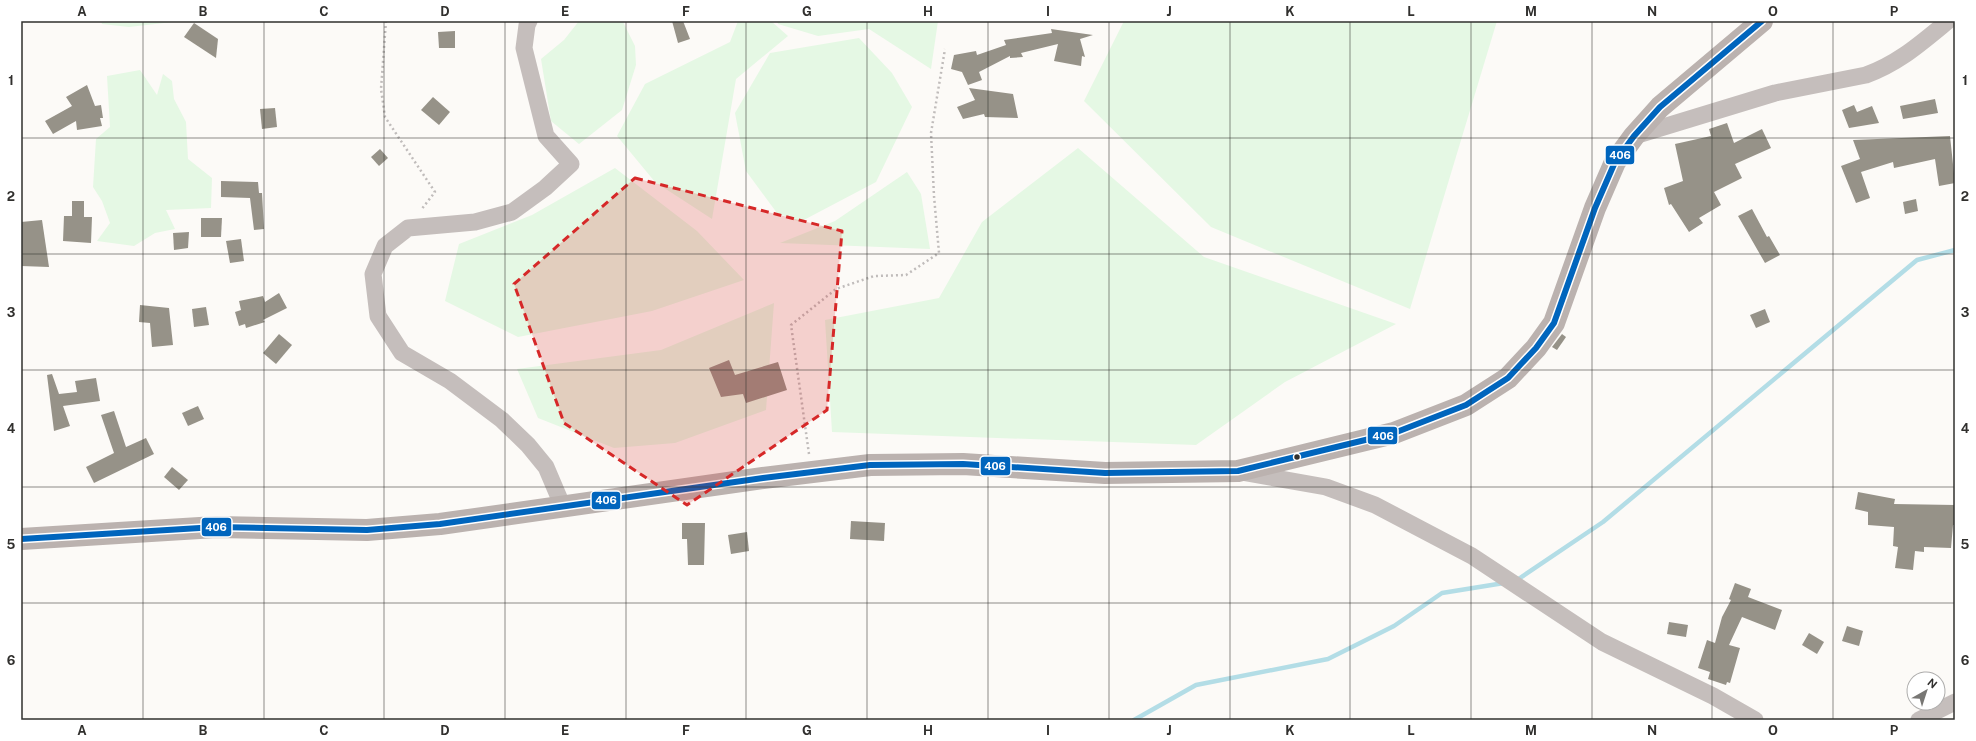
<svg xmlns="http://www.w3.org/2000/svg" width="1976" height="741" viewBox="0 0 1976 741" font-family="'Public Sans',sans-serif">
<rect width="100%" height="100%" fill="#fcfaf7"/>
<g fill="#e5f8e4">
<polygon points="101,21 172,21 173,22 129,27 102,24"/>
<polygon points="579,21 623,22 635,46 636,65 622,110 579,144 551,121 541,59 564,40"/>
<polygon points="738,21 771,21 788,36 736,79 712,219 655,182 617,136 645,84 730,42"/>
<polygon points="777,21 938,21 931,69 869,29 818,36 778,24"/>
<polygon points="1124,21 1497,21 1410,309 1211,227 1084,101"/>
<polygon points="859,38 892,73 912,107 876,182 800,222 777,213 746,171 735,113 770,53"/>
<polygon points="140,70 157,95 163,74 172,81 174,99 186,122 188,159 212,178 211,208 166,210 175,229 155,233 134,246 97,241 110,223 102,201 93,187 96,139 110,127 107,76"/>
<polygon points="1078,148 1204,257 1396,324 1285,382 1196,445 832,432 825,320 939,298 982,222"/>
<polygon points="615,168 697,231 744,280 652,311 518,337 445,301 459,244 532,215"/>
<polygon points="907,172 921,194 930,249 780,243 835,221"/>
<polygon points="774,303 766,410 675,443 614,448 538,418 517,369 661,350"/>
</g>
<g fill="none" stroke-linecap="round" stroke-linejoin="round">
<g stroke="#b3dde6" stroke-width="4.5">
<polyline points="1517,580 1603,522 1917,260 1955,250"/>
<polyline points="1134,720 1196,685 1328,659 1394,626 1442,593 1504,583"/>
</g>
</g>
<g fill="#969288">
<polygon points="672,21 683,21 690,39 678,43"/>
<polygon points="194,23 218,39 216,58 184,37"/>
<polygon points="1051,29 1093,35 1080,39 1085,57 1082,56 1081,66 1054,61 1058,44 1021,53 1023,57 1010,58 1010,56 979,72 982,80 968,85 962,72 951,69 954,55 976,51 977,55 1006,45 1004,40 1052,33"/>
<polygon points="455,31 455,48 439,48 438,32"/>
<polygon points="87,85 95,106 101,105 103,118 100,118 102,126 77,130 76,121 53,134 45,121 72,106 66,97"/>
<polygon points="969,88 1013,94 1018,118 985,117 984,114 963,119 957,107 975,100"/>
<polygon points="433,97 450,112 439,125 421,110"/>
<polygon points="1935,99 1938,113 1903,119 1900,106"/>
<polygon points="1854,105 1857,112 1872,106 1879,123 1849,128 1842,110"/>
<polygon points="275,108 277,127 262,129 260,109"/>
<polygon points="1727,123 1734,143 1762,129 1771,148 1735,164 1742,178 1714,192 1721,205 1699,218 1703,223 1689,232 1671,204 1669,205 1664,188 1683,181 1675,144 1711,136 1709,129"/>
<polygon points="1950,136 1955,183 1939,186 1935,159 1894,168 1893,162 1861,172 1870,198 1856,203 1841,166 1860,159 1853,140"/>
<polygon points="380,149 388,158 379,166 371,157"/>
<polygon points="221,181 258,182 259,193 262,193 264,229 254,230 250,198 221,197"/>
<polygon points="1916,199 1918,211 1905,214 1903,202"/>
<polygon points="72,201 84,201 84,217 92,217 91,243 63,241 64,216 72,216"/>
<polygon points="1752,209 1767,237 1769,236 1780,255 1765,263 1738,216"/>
<polygon points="201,218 222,218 221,237 201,237"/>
<polygon points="42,220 49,267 21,266 21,222"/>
<polygon points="189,232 188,248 174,250 173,233"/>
<polygon points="241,239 244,261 230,263 226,241"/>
<polygon points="279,293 287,308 263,320 265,322 246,328 245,324 239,326 235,312 241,310 239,301 263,296 265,302"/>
<polygon points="140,305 169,308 173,345 152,347 150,323 139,322"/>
<polygon points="206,307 209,325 194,327 192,309"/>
<polygon points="1765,309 1770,322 1756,328 1750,315"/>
<polygon points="279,334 292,345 276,364 263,353"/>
<polygon points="1562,334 1566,337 1557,350 1552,347"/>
<polygon points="729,360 735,375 778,362 787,390 746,403 743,394 721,397 709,368"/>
<polygon points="52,374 59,394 77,392 75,381 96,378 100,401 63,406 70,426 54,431 47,375"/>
<polygon points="198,406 204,419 188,426 182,413"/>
<polygon points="114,411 126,447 146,438 154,454 94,483 86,467 114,453 101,415"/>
<polygon points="172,467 188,480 179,490 164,477"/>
<polygon points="1858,492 1895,499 1894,504 1955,505 1955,525 1953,525 1951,548 1924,547 1924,552 1915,551 1913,570 1895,568 1898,547 1893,546 1894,527 1868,525 1868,512 1855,509"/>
<polygon points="851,521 885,523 884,541 850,539"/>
<polygon points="682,523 705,523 704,565 688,565 687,539 682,539"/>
<polygon points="747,532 749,551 731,554 728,535"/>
<polygon points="1735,583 1751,589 1748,597 1782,610 1775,630 1742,617 1729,645 1740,648 1730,683 1727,682 1726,685 1708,679 1710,672 1698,668 1707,640 1715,643 1722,617 1731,600 1729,599"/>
<polygon points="1669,622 1688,625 1686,637 1667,634"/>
<polygon points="1847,626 1863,631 1859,646 1842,641"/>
<polygon points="1809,633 1824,642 1817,654 1802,645"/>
</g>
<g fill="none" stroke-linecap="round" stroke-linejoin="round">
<g stroke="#c0bcbb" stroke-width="2.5" stroke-dasharray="2 3" stroke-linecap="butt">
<polyline points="386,21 381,89 385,117 435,192 421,210"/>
<polyline points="809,454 791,325 836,289 874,276 906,275 939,253 934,196 931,133 945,49"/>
</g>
<g stroke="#c5bebc" stroke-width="17">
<polyline points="529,21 527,25 524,48 546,136 571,164 545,188 512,212 475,222 408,228 385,246 373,274 378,316 402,353 450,381 502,420 528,445 546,467 563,507"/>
<path d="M 1634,136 L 1775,93 L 1866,75 C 1899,63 1921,43 1948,21"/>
<polyline points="1241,472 1326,487 1375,505 1472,556 1602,642 1713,696 1755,720"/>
<polyline points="1919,720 1955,702"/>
</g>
<polyline stroke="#bbb2af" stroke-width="22" points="21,539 216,527 367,530 440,524 763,478 870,465 963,464 1105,473 1238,471 1394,433 1466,405 1508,378 1536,348 1554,323 1595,208 1615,162 1634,136 1660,107 1762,21"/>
<defs>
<polyline id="bus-1" points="21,539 216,527 367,530 440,524 763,478 870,465 963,464 1105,473 1238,471 1394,433 1466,405 1508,378 1536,348 1554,323 1595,208 1615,162 1634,136 1660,107 1762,21"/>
</defs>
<use href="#bus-1" stroke="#fff" stroke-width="9"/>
<use href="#bus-1" stroke="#0065bd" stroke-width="6"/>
</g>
<path fill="#d62828" fill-opacity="0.2" stroke="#d62828" stroke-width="3" stroke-dasharray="8 5" stroke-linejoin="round" d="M 635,178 L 842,231 L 827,410 L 687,505 L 564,423 L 514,284 Z"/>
<path fill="none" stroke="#31302e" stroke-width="1" stroke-opacity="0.55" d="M 143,21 L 143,720M 264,21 L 264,720M 384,21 L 384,720M 505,21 L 505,720M 626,21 L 626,720M 746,21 L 746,720M 867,21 L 867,720M 988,21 L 988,720M 1109,21 L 1109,720M 1230,21 L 1230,720M 1350,21 L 1350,720M 1471,21 L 1471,720M 1592,21 L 1592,720M 1712,21 L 1712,720M 1833,21 L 1833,720M 21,138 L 1955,138M 21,254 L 1955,254M 21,370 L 1955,370M 21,487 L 1955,487M 21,603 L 1955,603"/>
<circle fill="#31302e" stroke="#fff" stroke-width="1.5" cx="1297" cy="457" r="3.5"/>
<g stroke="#fff" stroke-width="1.5">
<rect x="1605" y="145" width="30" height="20" rx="4" fill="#0065bd"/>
<rect x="1367" y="426" width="31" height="19" rx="4" fill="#0065bd"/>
<rect x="980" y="456" width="31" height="20" rx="4" fill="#0065bd"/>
<rect x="591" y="491" width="30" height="19" rx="4" fill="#0065bd"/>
<rect x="201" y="517" width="31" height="20" rx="4" fill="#0065bd"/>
</g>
<g font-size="11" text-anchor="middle" font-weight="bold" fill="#fff">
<text x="1620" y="159">406</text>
<text x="1383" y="440">406</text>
<text x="995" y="470">406</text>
<text x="606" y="504">406</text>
<text x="216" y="531">406</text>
</g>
<rect width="1976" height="741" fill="none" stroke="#ffffff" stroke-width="44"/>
<g transform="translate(1926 691) rotate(39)"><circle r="19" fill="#ffffff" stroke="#adacab"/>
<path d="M0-3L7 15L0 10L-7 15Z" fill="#787774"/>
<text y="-6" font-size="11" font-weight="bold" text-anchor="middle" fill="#31302e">N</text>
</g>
<rect x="22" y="22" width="1932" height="697" fill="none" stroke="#31302e" stroke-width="1.5"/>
<g font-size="13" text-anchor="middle" font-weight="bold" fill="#31302e">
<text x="82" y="16">A</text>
<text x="203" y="16">B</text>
<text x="324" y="16">C</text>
<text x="445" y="16">D</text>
<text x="565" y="16">E</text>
<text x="686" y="16">F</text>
<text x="807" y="16">G</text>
<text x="928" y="16">H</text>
<text x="1048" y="16">I</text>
<text x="1169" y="16">J</text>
<text x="1290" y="16">K</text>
<text x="1411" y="16">L</text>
<text x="1531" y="16">M</text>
<text x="1652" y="16">N</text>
<text x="1773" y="16">O</text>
<text x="1894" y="16">P</text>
<text x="11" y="85">1</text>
<text x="1965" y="85">1</text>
<text x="11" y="201">2</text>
<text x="1965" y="201">2</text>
<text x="11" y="317">3</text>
<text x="1965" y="317">3</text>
<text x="11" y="433">4</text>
<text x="1965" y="433">4</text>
<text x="11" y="549">5</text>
<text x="1965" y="549">5</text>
<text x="11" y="665">6</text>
<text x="1965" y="665">6</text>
<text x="82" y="735">A</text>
<text x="203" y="735">B</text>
<text x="324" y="735">C</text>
<text x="445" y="735">D</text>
<text x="565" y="735">E</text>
<text x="686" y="735">F</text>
<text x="807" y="735">G</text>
<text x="928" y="735">H</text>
<text x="1048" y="735">I</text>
<text x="1169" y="735">J</text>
<text x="1290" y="735">K</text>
<text x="1411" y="735">L</text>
<text x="1531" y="735">M</text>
<text x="1652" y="735">N</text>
<text x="1773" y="735">O</text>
<text x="1894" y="735">P</text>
</g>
</svg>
